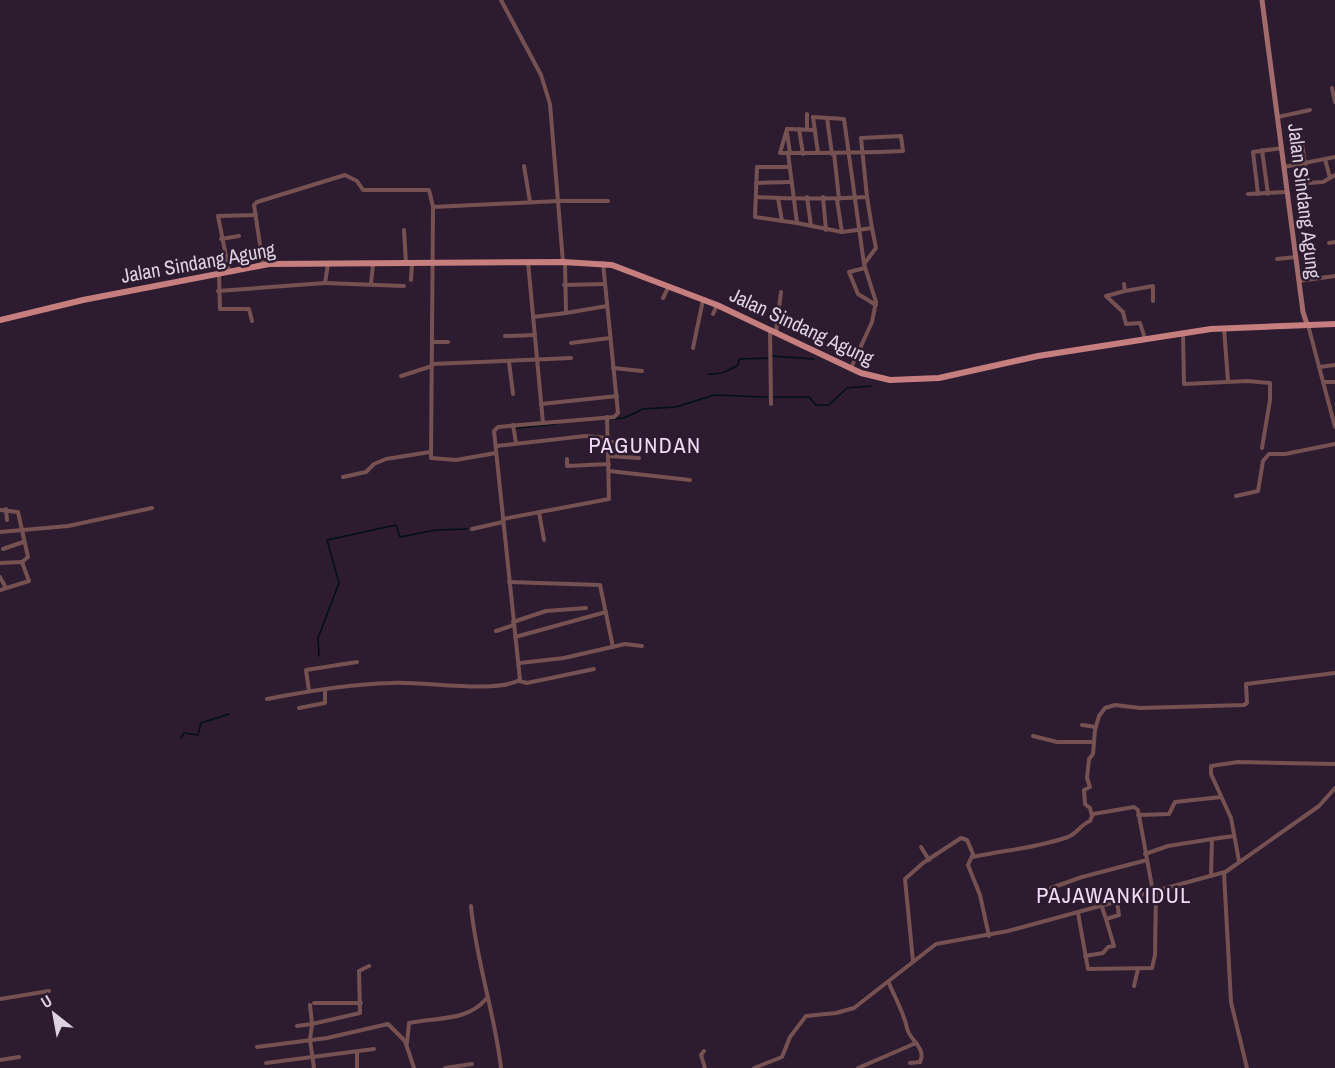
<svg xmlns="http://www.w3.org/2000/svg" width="1335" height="1068" viewBox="0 0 1335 1068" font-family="'Archivo Narrow',sans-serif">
<rect width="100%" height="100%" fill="#2d1b30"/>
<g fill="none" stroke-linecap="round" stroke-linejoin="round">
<g stroke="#001013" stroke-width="1.5">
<polyline points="771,356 814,359"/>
<path d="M 708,374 C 720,375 728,371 738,365 L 739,359 L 768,358"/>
<polyline points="772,397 809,397 816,405 829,405 847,388 871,386"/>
<polyline points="611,419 624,418 643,409 676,407 714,395 767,397"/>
<polyline points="516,428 556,424"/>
<polyline points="319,656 318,638 339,583 327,540 396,525 400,537 436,530 467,529"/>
<polyline points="181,738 184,733 198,735 201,723 229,714"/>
</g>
<g stroke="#755151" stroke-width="4">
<polyline points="501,0 541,75 550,104 563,262"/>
<polyline points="1332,88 1335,102"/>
<polyline points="807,114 807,129"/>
<polyline points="1278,117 1310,110"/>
<polyline points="827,118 832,154"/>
<polyline points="787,129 815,130"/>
<polyline points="799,129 803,154"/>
<polyline points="787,133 790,153"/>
<polyline points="1302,144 1308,183 1323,182 1335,175"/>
<polyline points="1262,150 1268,194"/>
<polyline points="788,153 797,223 842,232 872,228 867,197"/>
<polyline points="818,153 813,117 844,119 864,264 876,302 872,322 851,368"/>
<polyline points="834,153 839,199"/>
<polyline points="1325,159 1330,178"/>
<polyline points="524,166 530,202"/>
<polyline points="789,167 757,167 755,217 797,223"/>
<polyline points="1284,167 1335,157"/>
<polyline points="756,183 790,182"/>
<polyline points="1248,194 1287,192"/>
<polyline points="1258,194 1253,152 1282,148"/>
<path d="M 756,197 C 793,199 830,199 867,197 L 861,138 L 901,136 L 903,151 C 862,153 821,153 780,153 L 787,129"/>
<polyline points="807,197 811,226"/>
<polyline points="823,197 826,230"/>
<polyline points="778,198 782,221"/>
<polyline points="837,200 842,232"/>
<polyline points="404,230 406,263"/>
<polyline points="221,239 239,236"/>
<polyline points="1329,243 1335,242"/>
<polyline points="1277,259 1296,257"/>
<polyline points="864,264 876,248 872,228"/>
<polyline points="263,265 254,205 257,202 345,175 357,181 363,190 429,190 433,207"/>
<polyline points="865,268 849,272 858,294 876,305"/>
<polyline points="229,271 218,216 256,215"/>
<polyline points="219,274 220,309 249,309 252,321"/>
<polyline points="1311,279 1314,266"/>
<polyline points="411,280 412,263"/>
<polyline points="1299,281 1335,276"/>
<polyline points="325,283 404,286"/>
<polyline points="371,284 373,264"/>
<polyline points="1124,284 1125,291 1106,296 1123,312 1126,324 1140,323 1145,339"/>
<polyline points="564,285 605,284"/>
<polyline points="218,291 325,283 328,264"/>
<polyline points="1125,291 1153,286 1153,301"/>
<polyline points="663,298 669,286"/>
<polyline points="566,313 607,306"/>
<polyline points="713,314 717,305"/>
<polyline points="533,317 566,313 565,262"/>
<polyline points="1308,325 1335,427"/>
<polyline points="1224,328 1228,381"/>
<polyline points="770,330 771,404"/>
<polyline points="776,332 781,292"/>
<polyline points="1183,334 1184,384 1247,381 1270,383 1270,400 1262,448"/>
<polyline points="505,336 535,335"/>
<polyline points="432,342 448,342"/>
<polyline points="571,343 610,338"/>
<polyline points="693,348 703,300"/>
<polyline points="509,362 513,394"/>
<polyline points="432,364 571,358"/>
<polyline points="1319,367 1335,365"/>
<polyline points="613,368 642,371"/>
<polyline points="401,376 432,366"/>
<polyline points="1324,382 1335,382"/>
<polyline points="541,404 617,396"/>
<polyline points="543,423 614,417 618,413 603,263"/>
<polyline points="513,425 516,443"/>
<polyline points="608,442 632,443"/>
<polyline points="496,446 585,436 608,438"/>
<polyline points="496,453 456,460 431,458 433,207 558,201 608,201"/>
<polyline points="609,456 639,458"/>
<polyline points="567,459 567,466 609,464"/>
<polyline points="609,471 690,480"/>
<polyline points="343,477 366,472 374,464 386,459 430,452"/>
<polyline points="1236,496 1258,491 1263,461 1269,454 1285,454 1335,444"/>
<polyline points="6,509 7,520"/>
<polyline points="0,510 18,512 28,557 22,562"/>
<polyline points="539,512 544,540"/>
<polyline points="503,519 609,499 607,417"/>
<polyline points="472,529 503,522"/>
<polyline points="0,532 68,526 152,508"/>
<polyline points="3,549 23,542"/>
<polyline points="0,563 22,562 29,581 0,590"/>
<polyline points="0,577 6,588"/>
<polyline points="509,582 600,585 613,647"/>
<polyline points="513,622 546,611 586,608"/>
<polyline points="496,631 514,625"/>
<polyline points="515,637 606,612"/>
<polyline points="520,663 564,658 625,644 642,646"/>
<polyline points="519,681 527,683 594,669"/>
<polyline points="309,691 306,670 357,662"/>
<path d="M 267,699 C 308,691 349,684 391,683 C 425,681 493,694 520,680 L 494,431 L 498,427 L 543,423 L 528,262"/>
<polyline points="299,708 325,703 325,689"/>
<polyline points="1082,725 1096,727"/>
<polyline points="1033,736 1057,742 1093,742"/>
<polyline points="1138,815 1169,814 1175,802 1221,797"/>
<polyline points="1092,816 1090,808 1085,804 1084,790 1090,787 1087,778 1089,759 1093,754 1095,730 1099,716 1105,708 1115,705 1140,708 1244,705 1247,703 1246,684 1335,673"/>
<polyline points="1212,839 1234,836"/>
<polyline points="921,847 929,860"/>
<polyline points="1145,854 1168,846 1212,839 1211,876"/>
<path d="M 973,857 C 1005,850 1037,848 1068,837 C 1078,833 1080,825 1090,821 L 1093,814 L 1134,807 L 1138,810 L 1153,892"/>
<polyline points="1239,861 1231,818 1211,774 1211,766 1238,762 1335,764"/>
<polyline points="1051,888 1082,877 1147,860"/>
<path d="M 471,906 C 476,961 495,1014 501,1068"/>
<polyline points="1102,907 1106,919 1119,915 1117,902"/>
<polyline points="1078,913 1088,969 1152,968 1155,955 1156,892"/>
<polyline points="1085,956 1103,953 1108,947 1114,946 1106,919"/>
<polyline points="913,961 905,879 923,863 961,838 967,840 973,854 968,865 980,895 989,936"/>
<path d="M 889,983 C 895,998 904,1013 907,1028 C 909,1040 927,1048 920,1062 L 910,1063"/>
<polyline points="1134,986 1138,969"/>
<polyline points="0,999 49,991"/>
<polyline points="314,1003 361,1003"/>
<polyline points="297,1026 312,1024 310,1005"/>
<path d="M 407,1043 L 409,1023 C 435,1017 467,1022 486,999"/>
<polyline points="257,1047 327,1038 388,1024 405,1041 414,1068"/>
<polyline points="704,1051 701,1055 705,1068"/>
<polyline points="0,1060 19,1057"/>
<polyline points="266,1063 374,1049"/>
<polyline points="314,1068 310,1040 312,1024 360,1013 359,971 369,966"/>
<polyline points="357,1068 357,1052"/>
<polyline points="445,1068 472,1064"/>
<polyline points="754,1068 782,1057 790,1037 806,1016 836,1013 854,1008 936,944 1008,931 1225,872"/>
<polyline points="858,1068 916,1043"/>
<polyline points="1247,1068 1231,1002 1224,873 1319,806 1335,788"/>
</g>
<polyline stroke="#a36b6b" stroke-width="5" points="1262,0 1303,312 1307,324"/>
<polyline stroke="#c77e7e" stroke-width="6" points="0,320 83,300 269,264 563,262 612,265 717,305 861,373 890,380 939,378 1038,356 1211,329 1335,324"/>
</g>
<g text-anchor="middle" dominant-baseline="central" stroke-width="5" stroke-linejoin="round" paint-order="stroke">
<g font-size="20" fill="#ddd2e0" stroke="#2d1b30">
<text transform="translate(1305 201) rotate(83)">Jalan Sindang Agung</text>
<text transform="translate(198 262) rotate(-10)">Jalan Sindang Agung</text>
<text transform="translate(802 326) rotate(25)">Jalan Sindang Agung</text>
</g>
<g font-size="22" letter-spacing="1.5" fill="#f2dbf7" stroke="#2d1b30">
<text x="645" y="445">PAGUNDAN</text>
<text x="1114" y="895">PAJAWANKIDUL</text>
</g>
</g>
<g transform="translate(54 1014) rotate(329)" stroke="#2d1b30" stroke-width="4.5" paint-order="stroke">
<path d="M0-4.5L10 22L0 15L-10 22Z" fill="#ddd2e0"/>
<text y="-9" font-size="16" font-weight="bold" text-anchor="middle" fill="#ddd2e0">U</text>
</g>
</svg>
